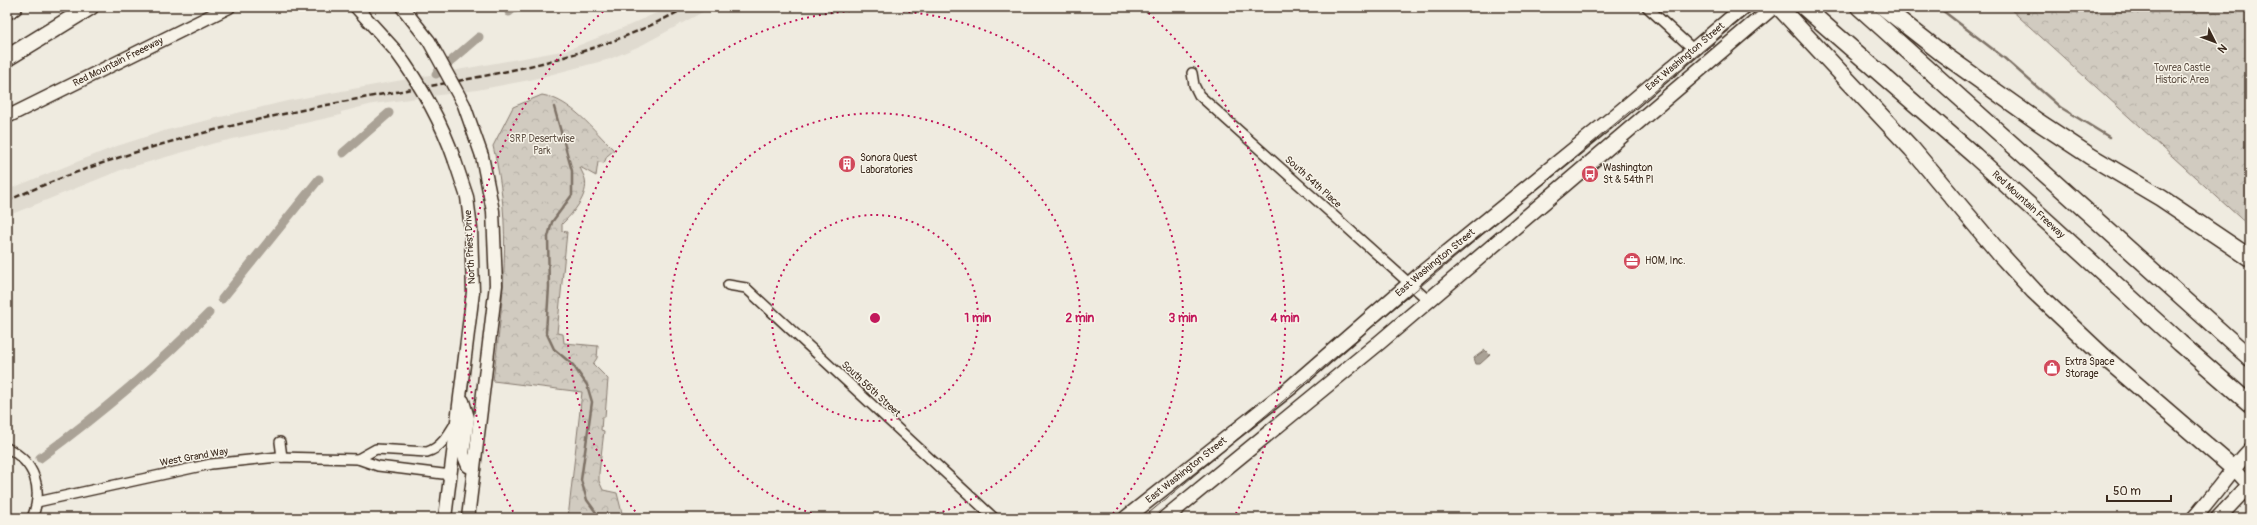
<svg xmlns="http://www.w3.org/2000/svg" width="2257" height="525" viewBox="0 0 2257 525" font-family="Pangolin,sans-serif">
<defs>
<pattern id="park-crowns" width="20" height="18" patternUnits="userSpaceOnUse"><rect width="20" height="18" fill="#d1cbc0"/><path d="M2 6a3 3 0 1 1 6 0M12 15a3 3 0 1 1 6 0" fill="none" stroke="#b4aea5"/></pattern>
</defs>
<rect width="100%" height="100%" fill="#efebe0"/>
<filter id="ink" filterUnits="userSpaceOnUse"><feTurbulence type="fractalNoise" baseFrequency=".025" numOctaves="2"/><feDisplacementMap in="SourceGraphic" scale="8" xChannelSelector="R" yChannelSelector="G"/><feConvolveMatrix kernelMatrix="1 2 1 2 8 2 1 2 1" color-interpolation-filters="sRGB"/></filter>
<g filter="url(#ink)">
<polygon fill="#e0dbd0" points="669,7 712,7 642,45 610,59 530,80 477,90 373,104 341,112 341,115 215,143 121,170 7,216 7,190 114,147 167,130 287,101 567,50 630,25"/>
<g fill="url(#park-crowns)" stroke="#867a6f">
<polygon points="2008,7 2250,7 2250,227"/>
<path d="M 542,95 C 572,100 593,130 614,150 L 607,156 L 604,163 L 598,162 L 596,176 L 580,167 C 581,171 584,175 585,179 C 589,196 572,214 562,224 L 562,231 L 567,232 L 557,333 L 563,334 L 564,343 L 598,346 L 597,358 L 593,364 L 608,379 L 605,417 L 602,417 L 601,430 L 604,431 L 599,473 L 599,481 L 603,490 L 617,493 L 622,513 L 675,518 L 568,518 L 582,392 L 493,381 C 503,302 513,225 493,146 L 513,107 Z"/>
</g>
<polygon fill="#aaa296" stroke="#7e7266" points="1485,350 1490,355 1480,364 1476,364 1474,358"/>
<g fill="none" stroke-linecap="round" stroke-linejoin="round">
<g stroke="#7e7266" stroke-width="2.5">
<polyline points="1938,7 2003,57 2060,107 2109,137"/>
<polyline points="554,107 572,171 572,195 552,222 548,237 549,287 546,332 554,349 573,365 587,385 592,402 581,480 587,500 600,518"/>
</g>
<g stroke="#aaa296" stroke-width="9">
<polyline points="509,12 515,7"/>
<polyline points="436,74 479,37"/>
<polyline points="343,153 389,113"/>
<polyline points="222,299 319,179"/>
<path d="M 40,458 C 100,414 157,366 209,313"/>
</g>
<defs>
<g id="street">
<polyline points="1647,7 1694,50"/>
<polyline points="1192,73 1194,85 1199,95 1429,301"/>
<polyline points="728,285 746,288 994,518"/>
<polyline points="280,442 282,457"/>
<path d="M 7,448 C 35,462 44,489 32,518"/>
<path d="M 358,459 L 376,449 L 427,452 C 441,448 449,434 456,422"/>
<polyline points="37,502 211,464 278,457 358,459 378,466 451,475"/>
</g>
<g id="secondary">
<polyline points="356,7 395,50"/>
<polyline points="402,7 429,41"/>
<path id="s1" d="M 7,117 L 229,7"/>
<polyline points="463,401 468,418 463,454 468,466 474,469"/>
<polyline points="2233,468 2250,487"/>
<polyline points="445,518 473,292 471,229 467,197 455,161"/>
<polyline points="468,518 496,285 493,211 482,156"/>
</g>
<g id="primary">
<path id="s2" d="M 1126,518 L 1290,388 L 1422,273 L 1621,111 L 1744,7"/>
<polyline points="1165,518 1380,342 1773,7"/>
<path d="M 2194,518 C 2214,496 2230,471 2250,450"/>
<polyline points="2218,518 2250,484"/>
</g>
<g id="highway">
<polyline points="1779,7 1912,149 2000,254 2034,291 2103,356 2233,468"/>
<path id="s3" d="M 1804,7 L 1975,156 L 2180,343 L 2250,404"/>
<polyline points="1859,7 2250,358"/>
<polyline points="1883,7 1943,54 2037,121 2090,156 2161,198 2250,258"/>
<polyline points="7,11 14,7"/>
<polyline points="7,58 90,7"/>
</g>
</defs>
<use href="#street" stroke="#3b2a1e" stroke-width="12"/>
<use href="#secondary" stroke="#3b2a1e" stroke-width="15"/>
<use href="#primary" stroke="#3b2a1e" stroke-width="17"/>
<use href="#highway" stroke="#3b2a1e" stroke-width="19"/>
<use href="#street" stroke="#f7f3e8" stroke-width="9"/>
<use href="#secondary" stroke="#f7f3e8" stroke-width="12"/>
<use href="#primary" stroke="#f7f3e8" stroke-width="14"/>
<use href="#highway" stroke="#f7f3e8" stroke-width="16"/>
<g stroke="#3b2a1e" stroke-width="1">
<polyline points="1752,17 1763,7"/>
<polyline points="1143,518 1755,7"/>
</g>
<path stroke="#3b2a1e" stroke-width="2.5" stroke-dasharray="6 3" stroke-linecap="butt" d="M 7,201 C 127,146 255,118 384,94 C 492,75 589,61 687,7"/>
<defs>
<g id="secondary-bridge">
<polyline points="429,41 464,105 482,156"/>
<path d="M 395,50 C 421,85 441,120 455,161"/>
</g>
</defs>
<use href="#secondary-bridge" stroke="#3b2a1e" stroke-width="15" stroke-linecap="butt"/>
<use href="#secondary-bridge" stroke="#f7f3e8" stroke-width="12"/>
</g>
</g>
<g fill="none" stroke="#c2185b" stroke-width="2" stroke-dasharray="2 4">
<circle cx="875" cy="318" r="103"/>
<path d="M829 518A205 205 0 1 1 921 518"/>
<path d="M639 516A308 308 0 1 1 1111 516"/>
<path d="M516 517A410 410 0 0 1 606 9M1144 9A410 410 0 0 1 1234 517"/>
</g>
<defs>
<symbol id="building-disc" viewBox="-11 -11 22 22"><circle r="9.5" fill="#d1495b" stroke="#f7f3e8"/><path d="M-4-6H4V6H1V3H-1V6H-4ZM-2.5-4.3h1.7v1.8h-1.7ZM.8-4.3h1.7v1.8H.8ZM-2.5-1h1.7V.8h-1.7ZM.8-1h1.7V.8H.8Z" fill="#fff"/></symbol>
<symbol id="bus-disc" viewBox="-11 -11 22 22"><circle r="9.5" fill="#d1495b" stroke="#f7f3e8"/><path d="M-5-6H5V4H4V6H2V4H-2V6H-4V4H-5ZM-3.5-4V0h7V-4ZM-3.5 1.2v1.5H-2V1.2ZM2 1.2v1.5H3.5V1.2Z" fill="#fff"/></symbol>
<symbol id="office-disc" viewBox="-11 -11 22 22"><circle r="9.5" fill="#d1495b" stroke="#f7f3e8"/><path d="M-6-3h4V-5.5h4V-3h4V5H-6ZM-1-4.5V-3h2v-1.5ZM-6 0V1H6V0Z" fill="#fff"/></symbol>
<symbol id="shop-disc" viewBox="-11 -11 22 22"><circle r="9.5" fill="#d1495b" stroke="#f7f3e8"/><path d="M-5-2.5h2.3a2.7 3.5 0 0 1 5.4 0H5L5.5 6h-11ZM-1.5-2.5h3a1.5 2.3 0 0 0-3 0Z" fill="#fff"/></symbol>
</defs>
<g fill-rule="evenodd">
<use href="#building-disc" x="837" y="154" width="20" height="20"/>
<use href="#bus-disc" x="1580" y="164" width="20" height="20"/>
<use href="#office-disc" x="1622" y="251" width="20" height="20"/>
<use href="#shop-disc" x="2042" y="358" width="20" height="20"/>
</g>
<g text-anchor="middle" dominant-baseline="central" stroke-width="3" stroke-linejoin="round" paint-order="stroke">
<g font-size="10" fill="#3b2a1e" stroke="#f7f3e8">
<text stroke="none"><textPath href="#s2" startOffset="725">East Washington Street</textPath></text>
<text stroke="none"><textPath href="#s1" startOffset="124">Red Mountain Freeeway</textPath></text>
<text transform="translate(1313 182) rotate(42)">South 54th Place</text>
<text stroke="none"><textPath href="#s3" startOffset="299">Red Mountain Freeway</textPath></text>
<text transform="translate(470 247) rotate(-93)">North Priest Drive</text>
<text stroke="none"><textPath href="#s2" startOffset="401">East Washington Street</textPath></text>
<text transform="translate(871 389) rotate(43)">South 56th Street</text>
<text transform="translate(194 457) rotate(-10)">West Grand Way</text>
<text stroke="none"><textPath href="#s2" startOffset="77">East Washington Street</textPath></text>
</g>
<g font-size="10" fill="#605246" stroke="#f7f3e8">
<text x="2182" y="68">Tovrea Castle<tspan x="2182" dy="12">Historic Area</tspan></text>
<text x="542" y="139">SRP Desertwise<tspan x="542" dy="12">Park</tspan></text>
</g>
<g font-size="10" fill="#3b2a1e" stroke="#f7f3e8" text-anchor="start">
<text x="860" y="158">Sonora Quest<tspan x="860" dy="12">Laboratories</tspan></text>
<text x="1603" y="168">Washington<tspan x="1603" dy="12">St &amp; 54th Pl</tspan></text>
<text x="1645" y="261">HOM, Inc.</text>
<text x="2065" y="362">Extra Space<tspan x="2065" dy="12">Storage</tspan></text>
</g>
</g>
<circle cx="875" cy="318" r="6" fill="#c2185b" stroke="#f7f3e8" stroke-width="2"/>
<g font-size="12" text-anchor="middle" font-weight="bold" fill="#c2185b" stroke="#f7f3e8" stroke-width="3" stroke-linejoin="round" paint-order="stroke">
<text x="978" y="322">1 min</text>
<text x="1080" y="322">2 min</text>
<text x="1183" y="322">3 min</text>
<text x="1285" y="322">4 min</text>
</g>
<rect width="2257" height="525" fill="none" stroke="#f7f3e8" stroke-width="24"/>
<rect x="12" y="12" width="2233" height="501" fill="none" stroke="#3b2a1e" stroke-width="1.5" filter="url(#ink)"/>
<g transform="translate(2215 42) rotate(132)" stroke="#f7f3e8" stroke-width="3" paint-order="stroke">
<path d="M0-3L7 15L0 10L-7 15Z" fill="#3b2a1e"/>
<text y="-6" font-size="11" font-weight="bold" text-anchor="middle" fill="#3b2a1e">N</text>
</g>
<path d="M2107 495v6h64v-6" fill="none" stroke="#3b2a1e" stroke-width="2"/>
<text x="2113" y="495" font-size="12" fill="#3b2a1e" stroke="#f7f3e8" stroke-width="3" paint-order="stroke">50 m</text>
</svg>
